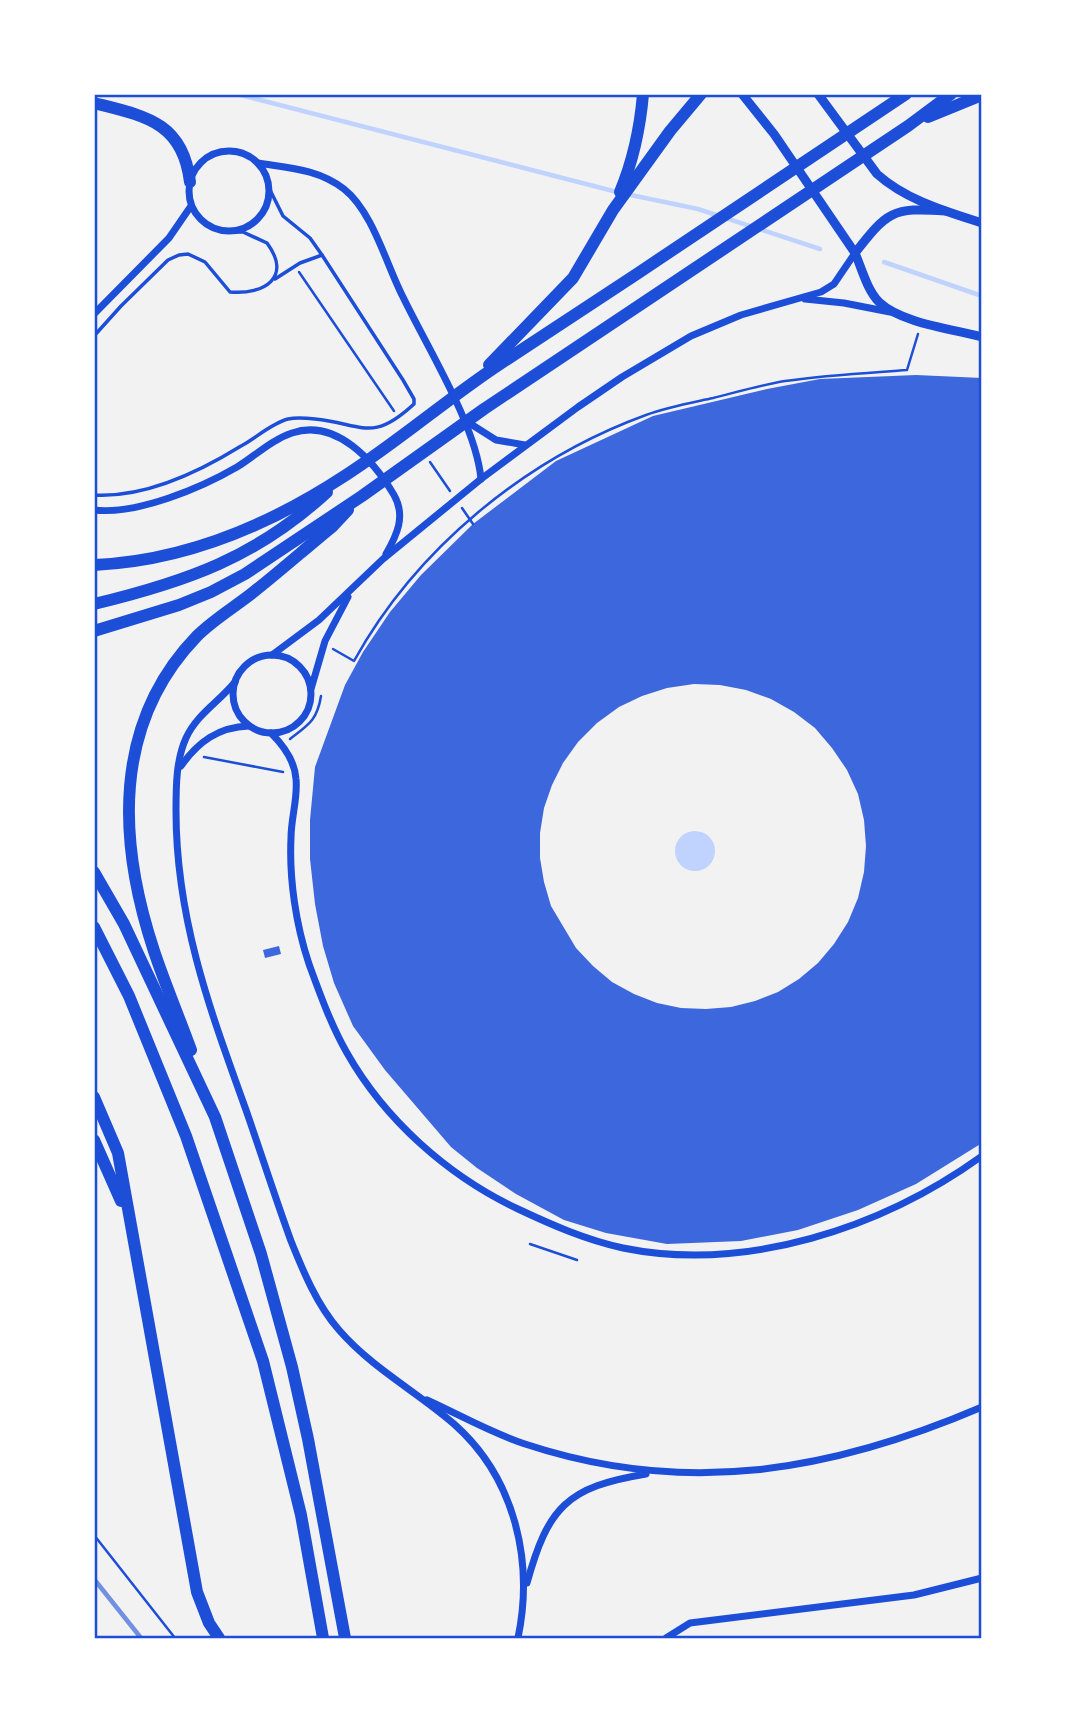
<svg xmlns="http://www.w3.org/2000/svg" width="1076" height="1733" viewBox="0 0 1076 1733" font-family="'Work Sans',sans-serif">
<rect width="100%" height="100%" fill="#f2f2f2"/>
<circle fill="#bfd3fe" cx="695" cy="851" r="20"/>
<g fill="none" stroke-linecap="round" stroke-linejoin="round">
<g stroke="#bfd3fe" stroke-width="4.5">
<polyline points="237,94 617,192"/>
<polyline points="626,194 698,209 820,249"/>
<polyline points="884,262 982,296"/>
</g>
</g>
<g fill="#3d67dc" fill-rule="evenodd">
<path d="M 916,375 L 982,378 L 982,1143 L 916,1184 L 858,1210 L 798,1230 L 741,1241 L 667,1244 L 606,1233 L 564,1220 L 516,1194 L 477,1168 L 451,1147 L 385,1070 L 353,1026 L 334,983 L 323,946 L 315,904 L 310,859 L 310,820 L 315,767 L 345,685 L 363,652 L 390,612 L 421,575 L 473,524 L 556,461 L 653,416 L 767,389 L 820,379 ZM 694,684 L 720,685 L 746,690 L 771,699 L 794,712 L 815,728 L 832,748 L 847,770 L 858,794 L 864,820 L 866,846 L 864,872 L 858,898 L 848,922 L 834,944 L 818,963 L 799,979 L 778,992 L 755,1001 L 731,1007 L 706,1009 L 681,1008 L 657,1003 L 634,994 L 612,982 L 593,966 L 576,948 L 551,906 L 544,882 L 540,858 L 540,833 L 544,808 L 552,785 L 563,763 L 578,742 L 597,723 L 619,707 L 642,696 L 667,688 Z"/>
<polygon points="279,946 281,954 265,958 263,950"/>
</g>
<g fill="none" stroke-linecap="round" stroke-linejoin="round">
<g stroke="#1d4ed8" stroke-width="2.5">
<polyline points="299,272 394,411"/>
<polyline points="430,462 450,491"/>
<polyline points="462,508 473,524"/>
<path d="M 333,649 L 354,661 C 416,549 525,459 646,415 C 667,407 690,403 713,398 C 737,392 761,385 785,381 C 826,375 866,373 907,370 L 918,334"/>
<path d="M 290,739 C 308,725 317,721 321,696"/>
<polyline points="204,757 283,772"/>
<polyline points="530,1244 577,1260"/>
<polyline points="94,1535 175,1638"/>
</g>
<g stroke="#1d4ed8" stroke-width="3.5">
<polyline points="275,279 300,263 322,255"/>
<path d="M 94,336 L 121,306 L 168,260 L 179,255 L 188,254 L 205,262 L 230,292 C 265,295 292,277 267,243 L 243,232 L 230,232"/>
<path d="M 94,495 C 145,498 199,472 241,446 C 256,438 272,423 288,419 C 297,417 306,418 315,419 C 363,424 372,443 414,404 L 414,399 L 403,380 L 322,255 L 310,238 L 283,216 L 269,188"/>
</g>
<g stroke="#1d4ed8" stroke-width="7">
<circle cx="229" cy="191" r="40"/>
<path d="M 258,163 C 289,168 318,169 344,189 C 373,212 386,264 403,297 C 427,347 476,425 481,479"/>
<polyline points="805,299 844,303 890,312"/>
<polyline points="94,314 169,238 191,206"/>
<polyline points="466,421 496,440 525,445"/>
<path d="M 94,510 C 137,515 201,488 237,467 C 255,456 271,440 292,433 C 336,418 374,461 394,495 C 406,516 397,535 386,554"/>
<polyline points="272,655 319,620 383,559 481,479 578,407 622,377 691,336 741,315 821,292 834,284 855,253"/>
<circle cx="272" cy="694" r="39"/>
<path d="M 235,682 C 219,702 197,714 186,738 C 176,760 176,787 176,811 C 176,919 210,1010 246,1110 C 261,1153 275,1197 291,1241 C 303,1271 317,1305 339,1330 C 373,1369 416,1391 454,1424 C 515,1478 534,1561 518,1638"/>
<polyline points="311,689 325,641 348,597"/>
<path d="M 271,733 C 283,745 295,761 296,779 C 298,798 291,818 291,838 C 289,879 296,925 309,964 C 320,994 331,1025 347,1053 C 385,1120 448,1176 518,1209 C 552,1225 586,1240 623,1248 C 746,1273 882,1228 982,1156"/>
<path d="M 181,766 C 198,742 218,727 249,726"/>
<path d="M 427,1400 C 460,1415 491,1433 525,1444 C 685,1497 830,1472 982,1407"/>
<path d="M 527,1583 C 548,1507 567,1487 646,1474"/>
<polyline points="666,1638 690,1623 914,1595 982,1578"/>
</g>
<g stroke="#1d4ed8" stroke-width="9">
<polyline points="742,94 774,134 855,253"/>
<path d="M 818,94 L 877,174 C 906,200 945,211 982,223"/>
<path d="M 945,211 C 892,207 887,212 855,253 C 862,269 867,290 879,302 C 901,323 952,329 982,337"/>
</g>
<g stroke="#1d4ed8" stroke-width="12">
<path d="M 94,103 C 145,116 183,122 190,182"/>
<polyline points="928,117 982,95"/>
<path d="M 620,192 C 633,161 640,129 643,94"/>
<polyline points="489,365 573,278 613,210 670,131 701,94"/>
<path d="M 94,565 C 185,561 270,525 346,475 C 399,441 447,399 500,364 C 636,275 771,185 906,94"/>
<path d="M 94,604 C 186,582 257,557 327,492"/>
<polyline points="94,631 179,605 211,592 245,574 362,496 484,409 908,126 951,94"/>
<polyline points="94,872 124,924 215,1117 261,1254 292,1367 308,1439 345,1638"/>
<polyline points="94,927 129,996 186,1136 263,1361 301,1515 323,1638"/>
<path d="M 191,1050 C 179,1017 165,984 154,951 C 118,842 112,724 197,636 C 213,620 233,608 251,594 C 279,572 306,548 333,526 L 348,510"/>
<polyline points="94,1097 118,1153 197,1592 209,1623 219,1638"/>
<polyline points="94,1140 121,1201"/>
</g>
<polyline stroke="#7290e2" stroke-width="4.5" points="94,1579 141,1638"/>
</g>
<rect width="1076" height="1733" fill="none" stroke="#ffffff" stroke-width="192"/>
<rect x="96" y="96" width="884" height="1541" fill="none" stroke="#1d4ed8" stroke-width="2.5"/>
</svg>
